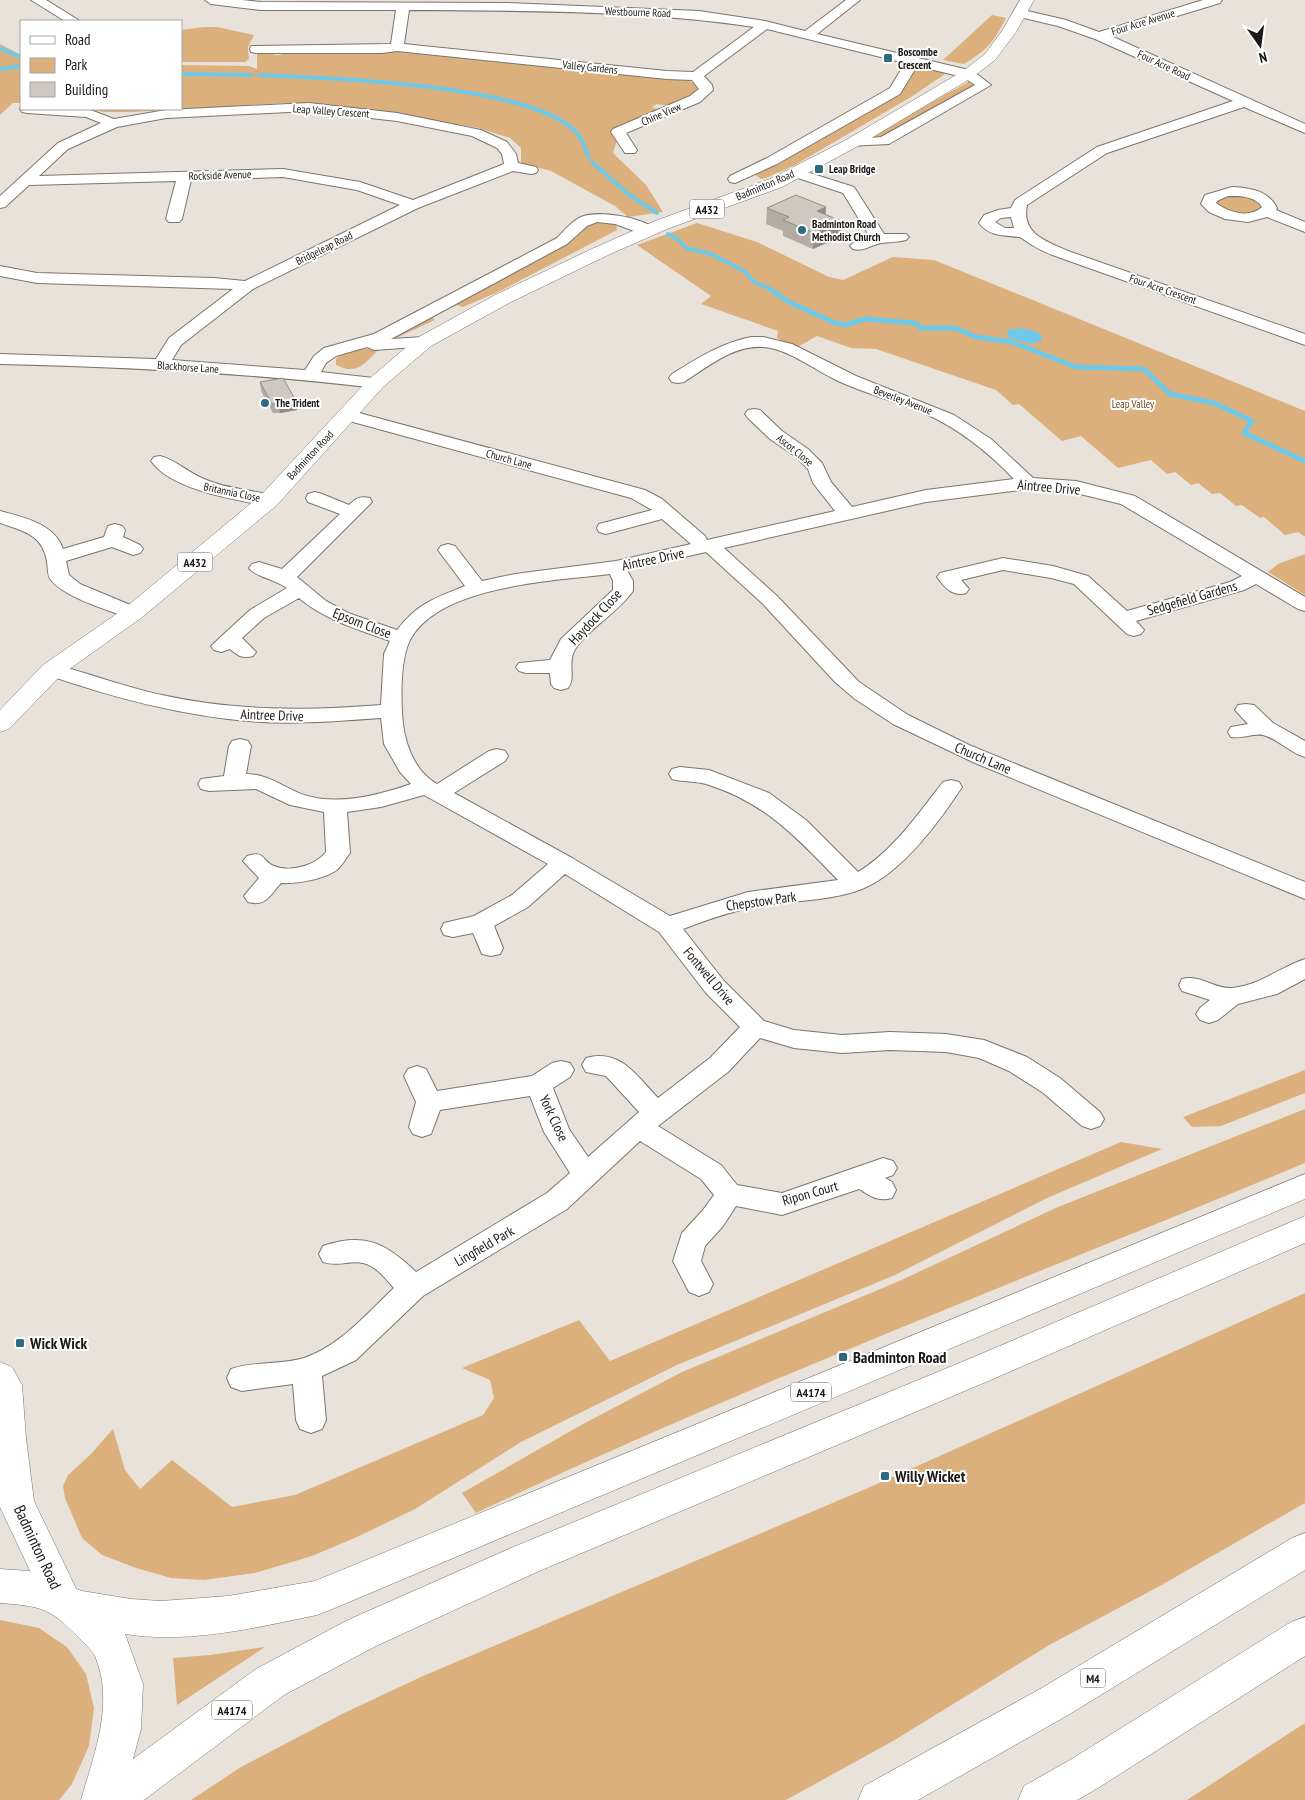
<svg xmlns="http://www.w3.org/2000/svg" width="1305" height="1800" viewBox="0 0 1305 1800" font-family="'PT Sans Narrow',sans-serif">
<rect width="100%" height="100%" fill="#e9e2da"/>
<g fill="#dbb07c">
<path d="M 992,15 L 1006,18 C 993,43 988,49 964,64 L 943,60 Z"/>
<polygon points="204,27 217,27 254,35 248,47 249,59 245,62 181,62 181,30"/>
<polygon points="0,44 21,55 21,103 13,103 0,115"/>
<path d="M 414,50 L 687,80 L 694,83 L 699,88 C 694,101 670,108 657,104 L 652,107 L 657,109 L 658,112 L 614,131 L 613,136 L 617,140 L 613,153 L 646,185 L 663,212 L 628,217 L 615,206 L 551,171 L 521,163 L 521,148 L 510,138 L 475,127 L 326,104 L 285,103 L 132,112 L 104,112 L 90,109 L 181,109 L 181,65 L 249,66 L 257,69 L 257,51 L 273,52 L 274,55 L 281,55 L 283,52 Z"/>
<polygon points="922,67 942,71 945,74 911,97 795,165 766,178 761,179 754,174 897,92 915,68"/>
<polygon points="970,81 977,84 886,138 869,137"/>
<polygon points="1234,194 1262,201 1262,211 1246,215 1218,209 1214,199"/>
<polygon points="607,222 616,224 617,230 500,291 463,307 456,305 432,317 435,320 396,338 386,339 564,245 591,223"/>
<polygon points="697,223 757,242 829,277 843,280 893,257 934,260 1305,411 1305,537 1298,532 1285,535 1264,517 1260,518 1242,505 1236,506 1220,493 1212,494 1198,483 1191,485 1175,472 1167,474 1151,460 1118,468 1081,436 1062,441 1019,404 1013,405 996,390 876,349 851,348 817,336 796,348 777,338 778,331 701,304 711,296 637,245"/>
<path d="M 380,349 C 363,363 359,376 336,365 L 336,359 C 348,348 364,349 380,349 Z"/>
<polygon points="1305,554 1305,595 1268,572 1278,564"/>
<polygon points="1305,1070 1305,1093 1221,1126 1192,1127 1183,1117"/>
<path d="M 1305,1109 L 1305,1163 C 1028,1278 747,1384 476,1513 L 462,1493 L 583,1424 L 682,1372 L 897,1282 L 1058,1207 Z"/>
<polygon points="1121,1142 1162,1149 1047,1198 895,1275 677,1365 521,1442 415,1509 357,1537 312,1556 255,1573 204,1580 171,1578 136,1568 102,1555 82,1538 65,1498 63,1486 68,1475 90,1455 113,1429 125,1470 140,1489 172,1460 232,1507 295,1495 483,1415 494,1398 490,1380 462,1368 579,1320 610,1361"/>
<polygon points="1305,1293 1305,1503 1158,1587 1051,1644 893,1741 786,1800 191,1800 241,1767 342,1714 423,1676 868,1488"/>
<polygon points="0,1620 39,1628 67,1647 86,1674 94,1708 89,1746 72,1784 59,1800 0,1800"/>
<polygon points="265,1647 177,1705 173,1658 210,1655"/>
<polygon points="1305,1723 1305,1800 1187,1800"/>
</g>
<polygon fill="#6fcae9" points="1021,328 1038,332 1043,340 1031,344 1007,337 1008,330"/>
<g fill="none" stroke-linecap="round" stroke-linejoin="round">
<g stroke="#6fcae9" stroke-width="4">
<polyline points="0,48 21,57"/>
<polyline points="0,69 21,66"/>
<polyline points="181,74 252,75"/>
<path d="M 260,75 C 328,78 533,84 577,133 C 583,139 585,150 589,157"/>
<polyline points="592,162 628,194 657,213"/>
<polyline points="668,234 679,240 686,248 711,254 744,271 754,282 773,290"/>
</g>
<polyline stroke="#6fcae9" stroke-width="5" points="770,289 787,301 835,323 845,325 865,319 915,323 920,328 955,328 976,337 1012,342 1076,367 1144,369 1170,394 1214,403 1252,421 1244,433 1305,461"/>
<defs>
<g id="minor">
<polygon points="31,0 46,0 80,21 65,21"/>
<path d="M 205,0 L 242,0 L 261,2 L 506,3 L 699,11 L 765,21 L 805,31 L 846,0 L 860,0 L 817,34 L 973,71 L 991,85 L 889,144 L 847,146 L 845,143 L 847,140 L 881,137 L 975,85 L 963,77 L 917,66 L 900,94 L 777,164 L 735,183 L 730,182 L 728,179 L 730,176 L 767,158 L 890,88 L 905,63 L 767,29 L 704,76 L 712,85 L 713,90 L 700,102 L 626,133 L 637,150 L 635,153 L 625,153 L 611,132 L 613,129 L 690,96 L 699,89 L 692,80 L 667,79 L 397,51 L 382,53 L 256,53 L 251,52 L 250,49 L 251,46 L 391,44 L 396,10 L 261,10 L 211,4 ZM 409,10 C 522,11 642,10 754,27 L 693,72 L 667,71 L 404,44 Z"/>
<path d="M 1203,0 L 1222,0 L 1220,3 L 1111,36 L 1305,124 L 1305,133 L 1244,107 L 1107,153 L 1027,205 C 1021,234 1046,241 1068,251 L 1305,334 L 1305,345 L 1058,257 C 1049,254 1040,250 1032,245 C 1028,243 1023,238 1019,237 C 1004,235 990,237 979,223 L 984,215 L 998,210 L 1011,208 L 1015,200 L 1097,147 L 1233,101 L 1095,39 L 1058,26 L 1015,16 L 1013,13 L 1015,10 L 1019,9 L 1066,20 L 1099,32 ZM 1011,217 L 1014,228 L 1005,228 L 995,222 L 1001,218 Z"/>
<path d="M 309,103 L 397,113 L 481,130 L 507,142 L 516,154 L 518,163 L 536,167 L 538,170 L 536,173 L 531,174 L 513,171 L 418,208 L 253,289 L 181,345 L 172,360 L 305,370 L 314,356 L 324,348 L 374,334 L 557,238 C 564,231 571,222 581,217 C 597,210 646,217 656,231 L 653,234 L 648,236 L 615,224 L 597,222 L 587,226 L 567,244 L 391,339 L 424,337 L 430,338 L 432,342 L 430,346 L 374,350 L 367,347 L 336,356 L 326,363 L 321,372 L 382,379 L 385,383 L 382,387 L 376,388 C 251,373 126,367 0,364 L 0,354 L 156,359 L 169,338 L 233,289 L 37,283 L 0,276 L 0,266 L 37,273 L 214,278 L 245,281 L 400,205 L 357,190 L 283,177 L 191,180 L 182,219 L 179,222 L 169,222 L 166,219 L 176,181 L 29,185 L 5,207 L 0,208 L 0,196 L 58,143 L 101,123 L 86,117 L 27,113 L 22,112 L 20,109 L 21,107 L 88,109 L 114,119 L 166,110 ZM 309,111 L 397,121 L 472,136 L 497,148 L 502,154 L 504,164 L 413,200 L 360,182 L 283,169 L 39,176 L 68,149 L 117,127 L 166,118 Z"/>
<path d="M 797,169 L 854,187 L 884,234 L 906,234 L 909,237 L 906,240 C 898,242 889,242 881,243 C 871,245 863,252 853,249 L 850,246 L 853,243 L 870,237 L 843,193 L 792,176 L 790,173 L 792,170 Z"/>
<path d="M 1232,187 C 1250,188 1268,190 1277,208 L 1276,210 L 1305,222 L 1305,232 L 1267,217 L 1248,222 L 1225,219 L 1209,212 L 1201,204 L 1205,195 ZM 1228,196 C 1241,196 1255,196 1262,207 C 1249,219 1228,212 1216,203 L 1217,201 Z"/>
<path d="M 751,337 L 763,337 L 792,344 L 856,376 L 954,415 L 991,439 L 1033,478 L 1076,481 L 1135,496 L 1305,597 L 1305,611 L 1298,609 L 1256,584 L 1244,590 L 1136,621 L 1144,630 L 1141,634 L 1134,636 L 1127,634 L 1074,584 L 1051,578 L 1003,570 L 961,580 L 969,589 L 966,593 C 953,597 945,588 937,577 L 940,573 L 1003,558 L 1053,566 L 1088,576 L 1127,611 L 1230,582 L 1242,576 L 1121,504 L 1076,493 L 1028,489 L 926,502 L 724,548 L 777,596 L 859,682 L 908,715 L 969,745 L 1305,882 L 1305,899 L 975,763 L 893,724 L 855,699 L 835,682 L 763,604 L 706,552 L 627,570 L 633,581 L 633,591 C 618,612 594,625 578,645 C 565,661 577,676 568,688 L 561,690 L 554,688 L 551,684 L 550,673 L 526,673 L 519,671 L 516,667 L 519,663 L 550,660 L 561,639 L 613,590 L 613,581 L 610,574 C 554,581 439,585 410,640 C 401,658 401,692 402,712 C 403,738 412,770 437,784 L 489,751 L 497,749 L 505,751 L 508,756 L 505,761 L 454,793 L 572,858 L 670,916 L 748,892 L 838,880 C 797,838 765,802 706,784 C 695,781 683,782 672,779 L 669,774 L 672,769 L 680,767 L 709,770 L 769,793 L 806,820 L 858,872 C 893,851 918,814 943,782 L 951,780 L 959,782 L 962,787 C 939,822 902,873 862,889 C 833,900 802,900 771,904 C 741,908 712,918 683,929 L 724,981 L 764,1021 L 794,1030 L 842,1035 L 890,1032 L 946,1034 L 984,1040 L 1027,1057 L 1060,1078 L 1100,1112 L 1104,1119 L 1100,1126 L 1091,1129 L 1082,1126 L 1042,1092 L 1009,1071 L 979,1058 L 946,1052 L 890,1050 L 842,1053 L 794,1048 L 760,1038 L 728,1072 L 658,1126 L 721,1165 L 737,1185 L 782,1193 L 883,1158 L 893,1161 L 897,1168 L 893,1175 L 885,1178 L 892,1182 L 896,1190 L 892,1198 C 878,1202 871,1196 859,1189 L 782,1215 L 736,1206 L 723,1226 L 705,1246 L 701,1261 L 713,1284 L 709,1292 L 699,1296 L 689,1292 L 673,1261 L 682,1233 L 703,1210 L 714,1195 L 701,1179 L 640,1141 L 567,1209 L 423,1296 L 356,1360 L 322,1376 L 326,1420 L 322,1429 L 311,1433 L 300,1429 L 296,1420 L 293,1384 L 242,1391 L 231,1387 L 227,1378 L 231,1369 C 255,1361 281,1365 304,1358 C 340,1346 367,1313 394,1288 C 386,1279 375,1265 363,1263 C 350,1260 339,1267 323,1262 L 319,1254 L 323,1246 C 365,1232 386,1243 416,1272 L 547,1193 L 570,1173 L 544,1132 L 530,1096 L 440,1110 L 431,1134 L 422,1137 L 413,1134 L 409,1127 L 416,1102 L 404,1076 L 408,1069 L 417,1066 L 426,1069 L 437,1091 L 532,1076 L 552,1063 L 561,1061 L 570,1063 L 574,1070 L 570,1077 L 553,1088 L 569,1129 L 588,1157 L 639,1112 L 606,1076 L 586,1072 L 582,1065 L 586,1058 C 620,1048 637,1076 658,1098 L 710,1058 L 740,1027 L 706,993 L 659,932 L 565,874 L 528,907 L 494,926 L 503,948 L 500,954 L 491,956 L 482,954 L 473,933 L 453,937 L 444,935 L 441,929 L 444,923 L 474,916 L 512,895 L 548,864 L 424,795 L 381,807 L 347,812 L 350,853 C 346,858 342,865 338,869 C 326,879 297,884 281,883 C 270,895 266,907 248,902 L 244,896 L 259,878 L 243,861 L 247,856 C 266,850 261,861 274,866 C 291,873 316,865 326,852 L 324,812 L 290,805 L 256,789 L 209,791 L 201,789 L 198,784 L 201,779 L 224,776 L 229,746 L 232,741 L 240,739 L 248,741 L 251,746 L 246,774 C 269,774 284,788 304,795 C 338,806 379,795 411,784 L 400,772 L 384,744 L 381,718 C 337,721 292,725 248,721 C 178,715 111,697 45,674 L 42,670 L 45,666 L 52,664 C 89,673 124,687 162,695 C 234,711 307,711 381,705 L 384,654 L 390,641 C 357,629 325,620 299,598 L 264,618 L 242,638 L 256,652 L 253,656 C 243,659 238,656 230,649 L 221,652 L 214,650 L 211,646 L 250,610 L 287,588 C 276,580 254,576 249,568 L 252,564 L 259,562 L 282,569 L 340,514 L 308,502 L 306,498 L 308,494 L 315,492 L 322,494 L 349,505 C 356,498 360,496 370,498 L 372,502 L 297,577 L 326,601 L 348,613 L 397,630 C 418,603 435,598 465,586 L 438,550 L 441,546 L 448,544 L 455,546 L 482,581 L 515,574 L 616,561 L 691,544 L 662,519 L 606,534 L 599,532 L 597,528 L 599,524 L 652,510 L 631,498 L 342,419 L 339,415 L 342,411 L 348,410 L 645,490 L 662,499 L 705,536 L 707,540 L 835,511 L 813,483 L 808,469 L 796,457 L 770,439 L 748,418 L 745,414 L 748,410 L 754,409 L 760,410 L 782,431 L 808,449 L 822,463 L 831,482 L 852,507 L 926,490 L 1014,479 C 989,453 961,430 928,415 C 898,402 866,394 836,380 C 813,369 789,349 763,347 C 733,345 708,367 684,382 L 678,383 L 672,382 L 669,378 L 672,374 C 698,358 721,343 751,337 Z"/>
<path d="M 160,456 C 174,459 189,473 204,479 C 227,489 252,490 276,496 L 278,500 L 276,504 L 269,506 C 236,500 171,490 151,461 L 154,457 Z"/>
<path d="M 0,511 C 23,517 55,524 63,549 L 104,537 L 108,526 L 115,524 L 122,526 L 125,530 L 123,537 L 140,545 L 143,549 L 140,553 L 133,555 L 112,547 L 66,561 L 69,575 L 80,584 L 140,609 L 143,613 L 140,617 L 133,619 L 126,617 C 105,609 64,597 51,580 C 47,575 48,567 47,561 C 42,534 23,531 0,523 Z"/>
<path d="M 1246,704 L 1254,705 L 1273,723 L 1305,741 L 1305,757 C 1290,753 1278,739 1263,735 C 1253,733 1242,739 1231,737 L 1228,732 L 1231,727 L 1248,724 L 1235,710 L 1238,705 Z"/>
<path d="M 1305,959 L 1305,979 L 1277,994 L 1238,1004 L 1218,1020 L 1209,1023 L 1200,1020 L 1196,1014 L 1200,1008 L 1210,1000 L 1182,991 L 1179,985 L 1182,979 C 1200,974 1214,989 1232,988 C 1259,986 1280,967 1305,959 Z"/>
</g>
<g id="major">
<polygon points="1020,0 1034,0 1016,32 995,60 973,77 858,146 782,187 667,229 606,256 509,303 431,346 383,387 277,505 141,618 61,675 9,729 0,732 0,710 43,665 125,608 261,495 369,379 417,338 495,295 594,248 655,221 770,179 846,140 963,71 985,54 1002,31"/>
<polygon points="0,1362 12,1367 22,1385 26,1438 34,1501 81,1599 75,1611 62,1616 49,1611 0,1507"/>
</g>
<g id="highway">
<path d="M 1305,1174 L 1305,1199 L 330,1610 L 317,1615 C 254,1628 189,1644 125,1634 L 143,1684 L 141,1729 L 133,1759 L 256,1669 L 348,1620 L 511,1548 L 969,1359 L 1305,1216 L 1305,1243 L 993,1379 L 537,1572 L 376,1646 L 284,1695 L 144,1800 L 81,1800 C 94,1754 115,1703 95,1656 C 91,1649 83,1642 77,1636 C 50,1607 38,1606 0,1603 L 0,1569 L 29,1571 L 82,1591 L 131,1599 L 161,1601 L 228,1596 L 315,1581 Z"/>
<polygon points="1305,1533 1305,1570 1068,1715 918,1800 858,1800 864,1786 1040,1689 1292,1538"/>
<polygon points="1305,1617 1305,1656 1098,1788 1077,1800 1018,1800 1024,1786 1070,1760 1291,1622"/>
</g>
</defs>
<use href="#minor" stroke="#7b756d" stroke-width="2"/>
<use href="#major" stroke="#7b756d" stroke-width="1"/>
<use href="#highway" stroke="#7b756d" stroke-width="1"/>
<use href="#minor" fill="#fff" fill-rule="evenodd"/>
<use href="#major" fill="#fff" fill-rule="evenodd"/>
<use href="#highway" fill="#fff" fill-rule="evenodd"/>
</g>
<g fill="#b2aca5">
<polygon points="767,208 826,215 841,221 840,237 813,249 783,236 783,231 766,224"/>
<polygon points="260,382 297,410 280,413 273,413 261,391"/>
</g>
<g fill="#918c86">
<polygon points="826,207 825,223 817,211"/>
<polygon points="841,221 840,237 813,249 814,233"/>
<polygon points="296,401 297,410 280,413 279,404"/>
</g>
<g fill="#cfc8c0" stroke="#918c86">
<polygon points="796,195 826,207 817,211 841,221 814,233 783,220 789,217 767,208"/>
<polygon points="283,378 296,401 279,404 272,404 260,382"/>
</g>
<g fill="#2b6a7f" stroke="#fff" stroke-width="2">
<rect x="883" y="53" width="10" height="10" rx="2.5"/>
<rect x="814" y="164" width="10" height="10" rx="2.5"/>
<circle cx="802" cy="230" r="5"/>
<circle cx="265" cy="403" r="5"/>
<rect x="15" y="1338" width="10" height="10" rx="2.5"/>
<rect x="838" y="1352" width="10" height="10" rx="2.5"/>
<rect x="880" y="1471" width="10" height="10" rx="2.5"/>
</g>
<g text-anchor="middle" dominant-baseline="central" stroke-width="4" stroke-linejoin="round" paint-order="stroke">
<g font-size="11" fill="#1b1816" stroke="#fff">
<text transform="translate(638 12) rotate(2)">Westbourne Road</text>
<text transform="translate(1143 22) rotate(-17)">Four Acre Avenue</text>
<text transform="translate(1164 65) rotate(25)">Four Acre Road</text>
<text transform="translate(590 67) rotate(6)">Valley Gardens</text>
<text transform="translate(331 111) rotate(4)">Leap Valley Crescent</text>
<text transform="translate(661 114) rotate(-23)">Chine View</text>
<text transform="translate(220 175) rotate(-2)">Rockside Avenue</text>
<text transform="translate(765 185) rotate(-23)">Badminton Road</text>
<text transform="translate(324 248) rotate(-26)">Bridgeleap Road</text>
<text transform="translate(1163 289) rotate(19)">Four Acre Crescent</text>
<text transform="translate(188 367) rotate(4)">Blackhorse Lane</text>
<text transform="translate(903 400) rotate(21)">Beverley Avenue</text>
<text transform="translate(795 450) rotate(39)">Ascot Close</text>
<text transform="translate(310 455) rotate(-47)">Badminton Road</text>
<text transform="translate(509 459) rotate(15)">Church Lane</text>
<text transform="translate(232 492) rotate(12)">Britannia Close</text>
</g>
<g font-size="11" font-weight="bold" fill="#1b1816" stroke="#fff" text-anchor="start">
<text x="898" y="52">Boscombe<tspan x="898" dy="13">Crescent</tspan></text>
<text x="829" y="169">Leap Bridge</text>
<text x="812" y="224">Badminton Road<tspan x="812" dy="13">Methodist Church</tspan></text>
<text x="275" y="403">The Trident</text>
</g>
<g font-size="11" fill="#6c4b1c" stroke="#fff">
<text x="1133" y="404">Leap Valley</text>
</g>
<g fill="#fff" stroke="#5f5d5c" stroke-width="1">
<rect x="689.5" y="199.5" width="35" height="19" rx="4"/>
<rect x="177.5" y="552.5" width="35" height="19" rx="4"/>
<rect x="791" y="1382.5" width="40" height="19" rx="4"/>
<rect x="1080.5" y="1668.5" width="25" height="19" rx="4"/>
<rect x="212" y="1700.5" width="40" height="19" rx="4"/>
</g>
<g font-size="12" font-weight="bold" fill="#1b1816">
<text x="707" y="209">A432</text>
<text x="195" y="562">A432</text>
<text x="811" y="1392">A4174</text>
<text x="1093" y="1678">M4</text>
<text x="232" y="1710">A4174</text>
</g>
<g font-size="14" fill="#1b1816" stroke="#fff">
<text transform="translate(1049 487) rotate(5)">Aintree Drive</text>
<text transform="translate(653 559) rotate(-12)">Aintree Drive</text>
<text transform="translate(1192 598) rotate(-16)">Sedgefield Gardens</text>
<text transform="translate(595 617) rotate(-47)">Haydock Close</text>
<text transform="translate(362 623) rotate(21)">Epsom Close</text>
<text transform="translate(272 715) rotate(2)">Aintree Drive</text>
<text transform="translate(983 758) rotate(23)">Church Lane</text>
<text transform="translate(761 901) rotate(-8)">Chepstow Park</text>
<text transform="translate(709 976) rotate(50)">Fontwell Drive</text>
<text transform="translate(554 1118) rotate(65)">York Close</text>
<text transform="translate(810 1193) rotate(-16)">Ripon Court</text>
<text transform="translate(484 1246) rotate(-30)">Lingfield Park</text>
</g>
<g font-size="16" font-weight="bold" fill="#1b1816" stroke="#fff" text-anchor="start">
<text x="30" y="1343">Wick Wick</text>
<text x="853" y="1357">Badminton Road</text>
<text x="895" y="1476">Willy Wicket</text>
</g>
<g font-size="16" fill="#1b1816" stroke="#fff">
<text transform="translate(38 1547) rotate(65)">Badminton Road</text>
</g>
</g>
<rect x="20" y="20" width="162" height="90" fill="#ffffff" stroke="#a4a3a2"/>
<rect x="30" y="36" width="25" height="8" fill="#ffffff" stroke="#a4a3a2"/>
<text x="65" y="45" font-size="15" fill="#1b1816">Road</text>
<rect x="30" y="58" width="25" height="15" fill="#dbb07c" stroke="#a4a3a2"/>
<text x="65" y="70" font-size="15" fill="#1b1816">Park</text>
<rect x="30" y="82" width="25" height="15" fill="#cfc8c0" stroke="#a4a3a2"/>
<text x="65" y="95" font-size="15" fill="#1b1816">Building</text>
<g transform="translate(1260 45) rotate(166)" stroke="#ffffff" stroke-width="4" paint-order="stroke">
<path d="M0-4L9 19L0 12L-9 19Z" fill="#1b1816"/>
<text y="-8" font-size="14" font-weight="bold" text-anchor="middle" fill="#1b1816">N</text>
</g>
</svg>
